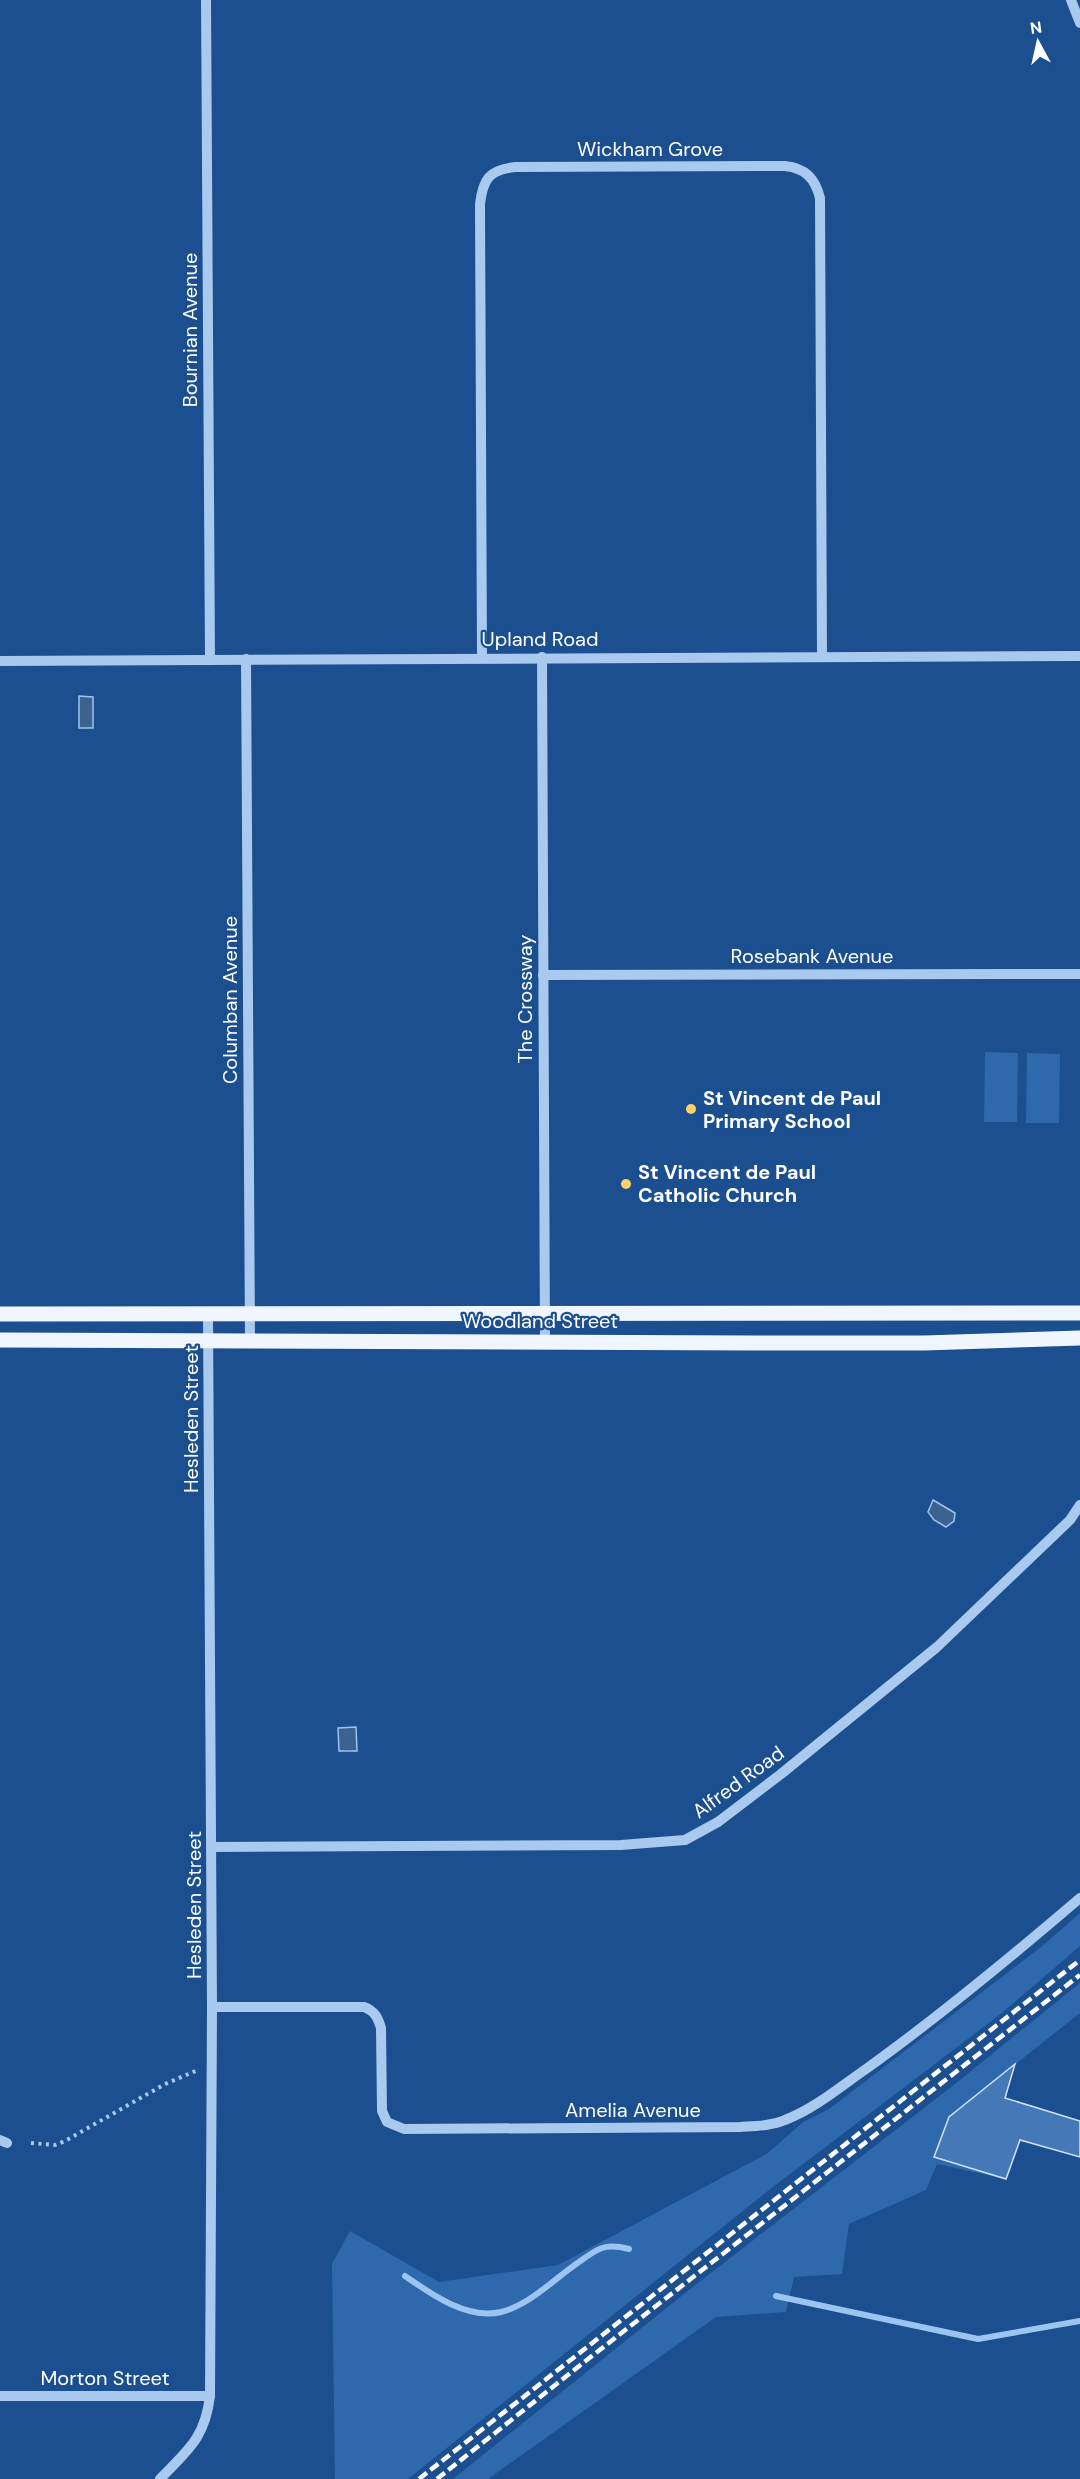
<svg xmlns="http://www.w3.org/2000/svg" width="1080" height="2479" viewBox="0 0 1080 2479" font-family="'DM Sans',sans-serif">
<rect width="100%" height="100%" fill="#1b4f8f"/>
<g fill="#2e69ad">
<polygon points="985,1052 1018,1053 1017,1122 984,1122"/>
<polygon points="1027,1053 1060,1054 1059,1123 1026,1123"/>
<polygon points="1080,1913 1080,1946 1002,2013 769,2190 408,2479 335,2479 332,2264 350,2231 439,2282 558,2265 768,2153 803,2122 829,2109 1041,1947"/>
<polygon points="1080,1983 1080,2013 949,2117 934,2156 1006,2179 937,2164 926,2190 849,2224 842,2274 794,2277 786,2312 716,2317 488,2479 453,2479 694,2286 955,2084"/>
</g>
<g fill="#3c6290" stroke="#9cc4f0" stroke-width="1.5">
<polygon points="79,696 93,697 93,728 79,728"/>
<polygon points="933,1500 955,1513 954,1521 946,1527 934,1520 928,1512"/>
<polygon points="356,1727 357,1751 339,1751 338,1728"/>
</g>
<g fill="none" stroke-linecap="round" stroke-linejoin="round">
<g stroke="#9cc4f0" stroke-width="6">
<path d="M 405,2276 C 431,2294 467,2320 501,2312 C 530,2305 555,2278 579,2262 C 598,2248 605,2243 629,2249"/>
<polyline points="776,2296 978,2339 1080,2321"/>
</g>
</g>
<polygon fill="#4478b7" stroke="#cfe3fa" stroke-width="1.5" points="1015,2064 1005,2098 1080,2121 1080,2157 1020,2140 1006,2179 934,2157 949,2117"/>
<g fill="none" stroke-linecap="round" stroke-linejoin="round">
<polyline stroke="#a9c9ee" stroke-width="4" stroke-dasharray="3 4.5" stroke-linecap="butt" points="31,2143 55,2145 65,2141 165,2084 198,2070"/>
<g stroke="#a9c9ee" stroke-width="10">
<polyline points="206,0 210,660"/>
<polyline points="1071,0 1080,23"/>
<path d="M 482,657 L 480,204 C 483,179 489,170 515,167 L 785,166 C 805,168 815,178 820,198 L 822,657"/>
<polyline points="542,657 545,1342"/>
<polyline points="246,659 250,1341"/>
<polyline points="0,661 1080,656"/>
<polyline points="543,975 1080,974"/>
<polyline points="212,1847 621,1845 685,1840 718,1822 781,1774 937,1647 1070,1520 1080,1505"/>
<path d="M 212,2007 L 364,2007 C 375,2011 378,2018 381,2028 L 382,2111 L 387,2122 L 404,2129 L 740,2127 C 755,2126 771,2126 785,2120 C 814,2109 840,2087 866,2069 C 940,2016 1011,1957 1080,1898"/>
<polyline points="0,2140 7,2143"/>
<polyline points="0,2396 210,2396"/>
<path d="M 160,2479 C 188,2450 205,2438 210,2396 L 212,2007 L 208,1314"/>
</g>
<g stroke="#f0f6ff" stroke-width="15">
<polyline points="0,1314 1080,1313"/>
<polyline points="0,1340 751,1343 924,1343 1080,1338"/>
</g>
<g stroke="#fff" stroke-width="4.5" stroke-dasharray="10 4.5" stroke-linecap="butt">
<polyline points="419,2479 1080,1960"/>
<polyline points="437,2479 583,2363 1080,1975"/>
</g>
</g>
<g fill="#ffd166" stroke="#1b4f8f" stroke-width="2">
<circle cx="691" cy="1109" r="6"/>
<circle cx="626" cy="1184" r="6"/>
</g>
<g text-anchor="middle" dominant-baseline="central" stroke-width="4.5" stroke-linejoin="round" paint-order="stroke">
<g font-size="20" fill="#fff" stroke="#1b4f8f">
<text x="650" y="149">Wickham Grove</text>
<text transform="translate(190 330) rotate(-90)">Bournian Avenue</text>
<text x="540" y="639">Upland Road</text>
<text x="812" y="956">Rosebank Avenue</text>
<text transform="translate(525 999) rotate(-90)">The Crossway</text>
<text transform="translate(230 1000) rotate(-90)">Columban Avenue</text>
<text x="540" y="1321">Woodland Street</text>
<text transform="translate(191 1419) rotate(-90)">Hesleden Street</text>
<text transform="translate(738 1782) rotate(-36)">Alfred Road</text>
<text transform="translate(194 1905) rotate(-90)">Hesleden Street</text>
<text x="633" y="2110">Amelia Avenue</text>
<text x="105" y="2378">Morton Street</text>
</g>
<g font-size="20" font-weight="bold" fill="#fff" stroke="#1b4f8f" text-anchor="start">
<text x="703" y="1098">St Vincent de Paul<tspan x="703" dy="23">Primary School</tspan></text>
<text x="638" y="1172">St Vincent de Paul<tspan x="638" dy="23">Catholic Church</tspan></text>
</g>
</g>
<g transform="translate(1038 42) rotate(352)" stroke="#1b4f8f" stroke-width="4.5" paint-order="stroke">
<path d="M0-4.5L10 22L0 15L-10 22Z" fill="#ffffff"/>
<text y="-9" font-size="16" font-weight="bold" text-anchor="middle" fill="#ffffff">N</text>
</g>
</svg>
